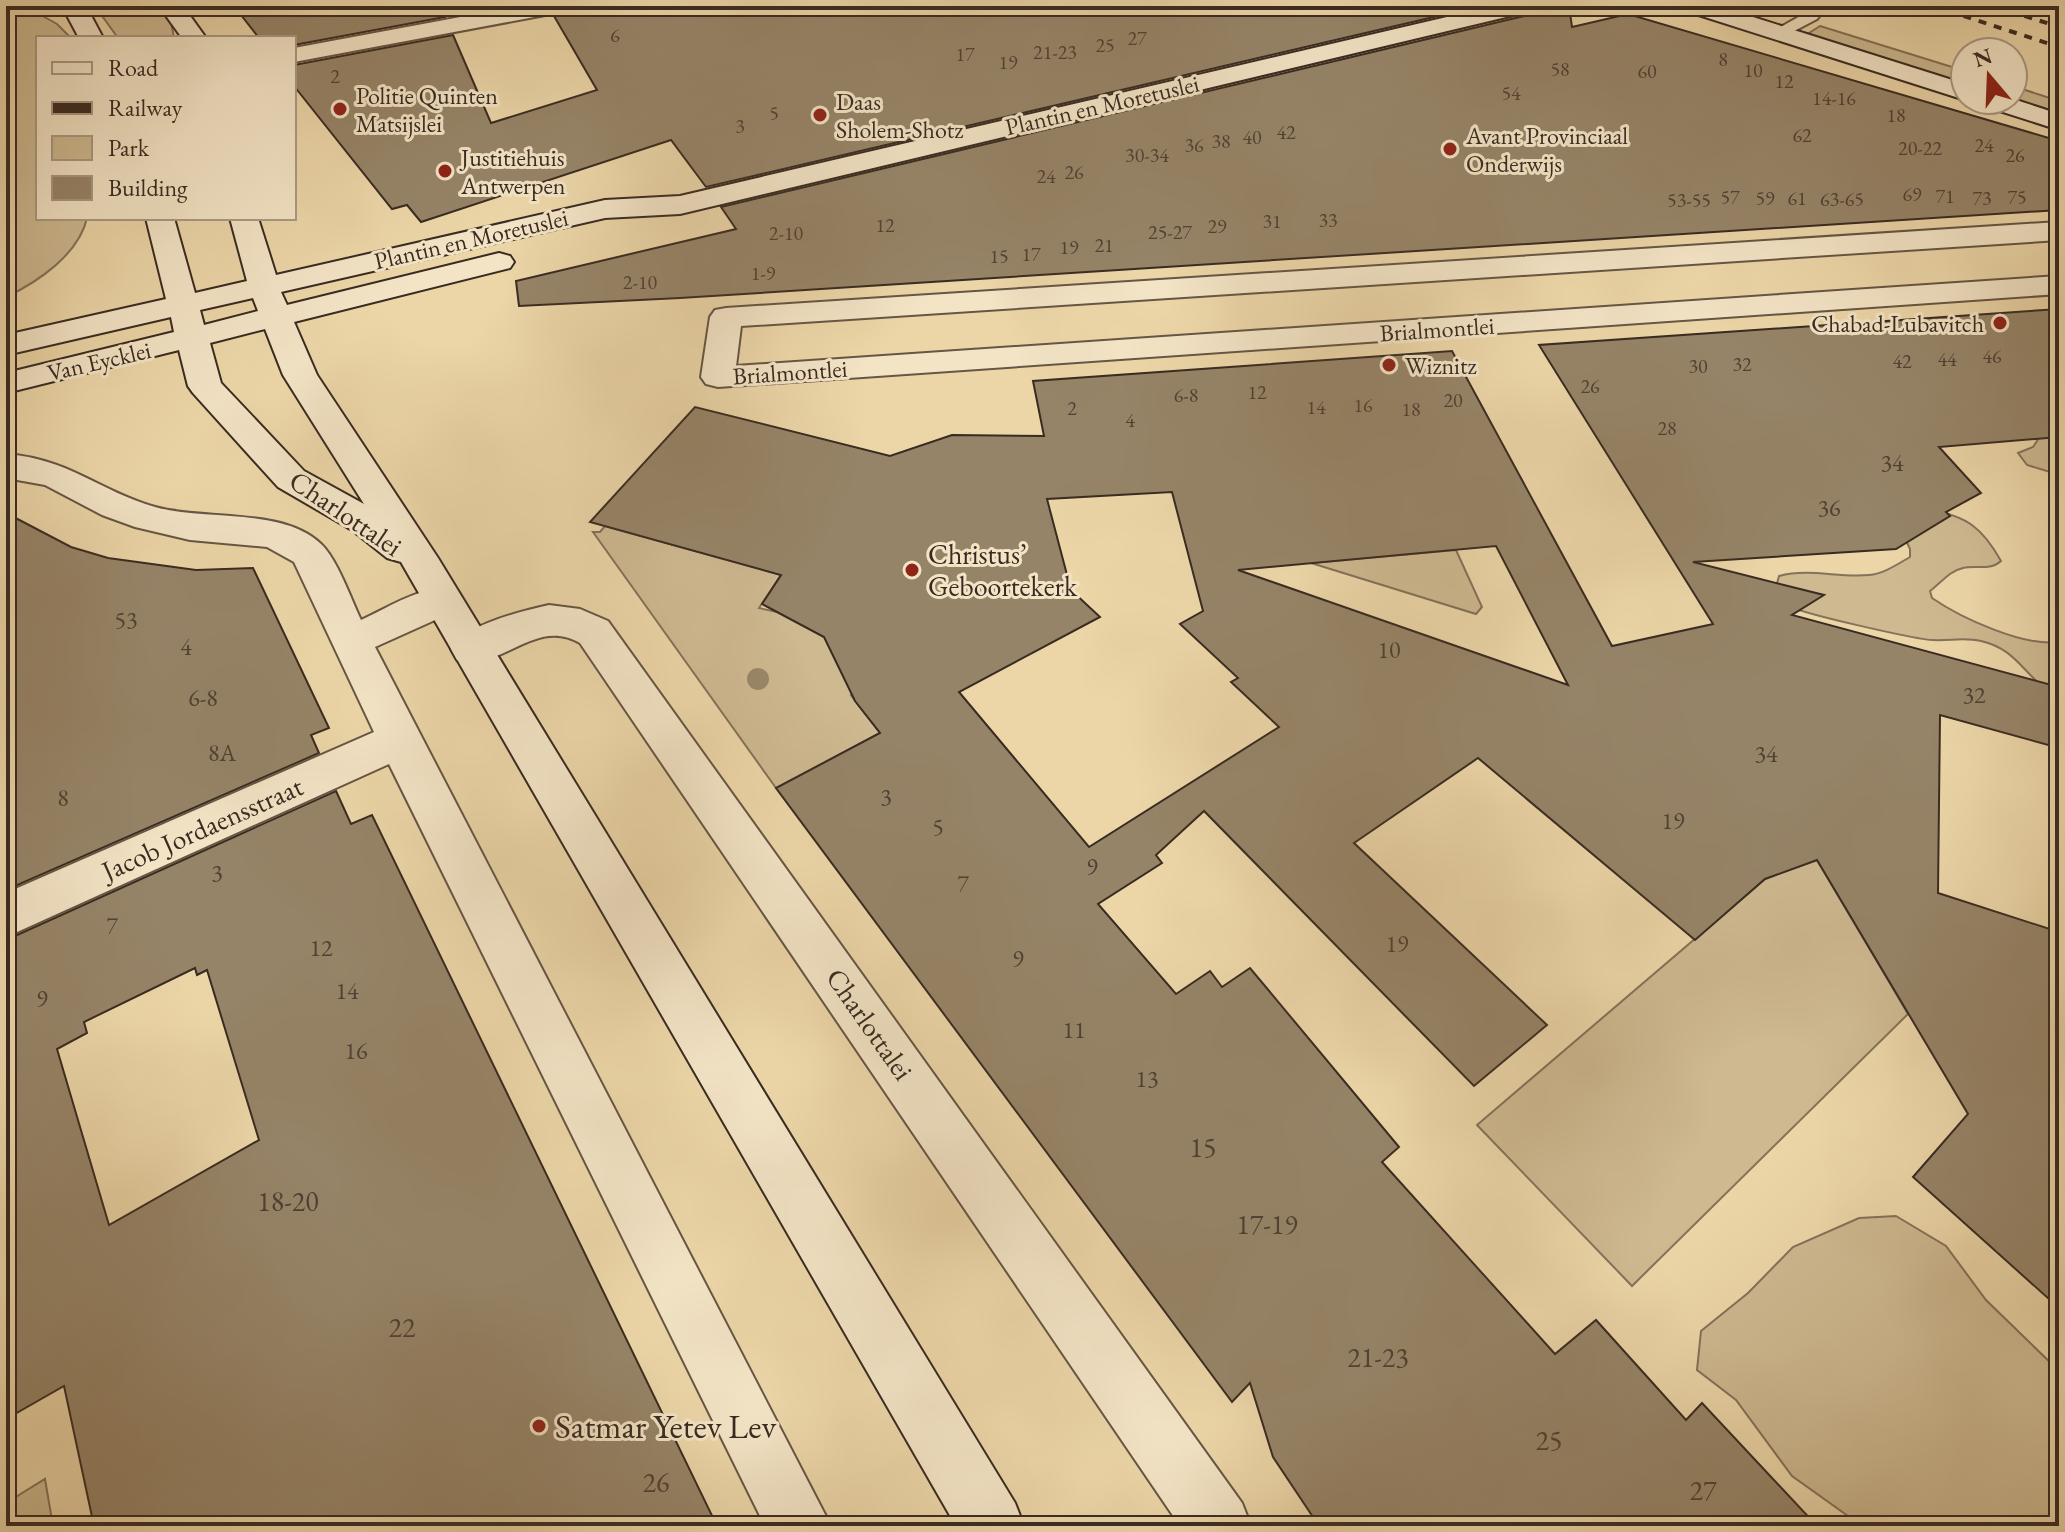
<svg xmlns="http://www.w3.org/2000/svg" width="2065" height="1532" viewBox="0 0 2065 1532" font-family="'EB Garamond',serif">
<rect width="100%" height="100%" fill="#ecd6a8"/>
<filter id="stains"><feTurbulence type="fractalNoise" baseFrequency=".0025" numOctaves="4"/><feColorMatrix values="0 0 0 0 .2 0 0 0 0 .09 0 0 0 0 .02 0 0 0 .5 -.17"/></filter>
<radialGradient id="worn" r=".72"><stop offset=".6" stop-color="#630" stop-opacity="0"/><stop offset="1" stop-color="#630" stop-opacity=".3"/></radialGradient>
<g fill="#ceb991" stroke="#84725a" stroke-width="2">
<path d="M 6,6 L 41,6 L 41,15 L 57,24 L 71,38 L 38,38 L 38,218 L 87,218 C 79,254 38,282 6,297 Z"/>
<polygon points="95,6 168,6 174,38 118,38"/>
<polygon points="1820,26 1965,71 1965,85 1806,35"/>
<polygon points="2013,86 2059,101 2059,114 2013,100"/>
<polygon points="2059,431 2059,461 2051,462 2050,472 2027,465 2018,453 2033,447 2043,432"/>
<path d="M 1930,509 C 1967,517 1982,527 2001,561 C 1990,571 1977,565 1963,568 C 1949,571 1941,583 1930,591 L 1932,598 C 1961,618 2024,647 2059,642 L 2059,695 C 2025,682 2021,650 1981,641 C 1964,637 1950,641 1933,640 C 1919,640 1798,613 1790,606 C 1785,602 1780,593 1776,587 L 1779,576 C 1810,568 1838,578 1869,575 C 1883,574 1898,564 1910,557 L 1910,549 L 1902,532 Z"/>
<polygon points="605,526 781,575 759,608 948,649 851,695 880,733 776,788 593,532 600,532"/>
<polygon points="1456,550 1482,607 1476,614 1311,563"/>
<polygon points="1817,860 1908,1014 1632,1286 1477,1125 1765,879"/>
<polygon points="1896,1216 1946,1246 1986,1300 2059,1371 2059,1526 1862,1526 1792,1476 1736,1400 1697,1370 1701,1331 1748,1293 1793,1247 1859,1218"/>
<polygon points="45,1479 53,1526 6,1526 6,1503"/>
</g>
<g fill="#968468" stroke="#392b22" stroke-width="2" fill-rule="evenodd">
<polygon points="234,6 440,6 445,17 294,45 294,38 259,38"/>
<polygon points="571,6 1481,6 706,187 671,140 421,222 407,205 392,209 294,86 294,65 453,35 491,123 597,90 554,16 565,14"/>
<polygon points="1538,6 1569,6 1572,27 1628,14 2059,141 2059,210 680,298 519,306 516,281 736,229 721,207 1524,16 1533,13"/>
<path d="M 2059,309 L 2059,437 L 1939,447 L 1981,493 L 1946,512 L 1950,516 L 1896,549 L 1693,562 L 1824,595 L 1792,615 L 2059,687 L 2059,748 L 1940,715 L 1938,893 L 2059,932 L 2059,1308 L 1913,1177 L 1968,1114 L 1817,860 L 1765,879 L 1695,940 L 1478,758 L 1354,843 L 1547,1025 L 1474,1086 L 1204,811 L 1156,855 L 1162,863 L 1098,904 L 1176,994 L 1210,971 L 1222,987 L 1250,968 L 1399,1147 L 1382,1162 L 1555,1354 L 1596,1320 L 1686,1420 L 1702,1403 L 1817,1526 L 1319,1526 L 1273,1457 L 1250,1383 L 1232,1402 L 776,788 L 880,733 L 855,701 L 824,637 L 762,604 L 781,575 L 590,522 L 695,407 L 890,456 L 952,435 L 1044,436 L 1033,381 L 1452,351 L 1612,646 L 1713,624 L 1539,345 ZM 1172,492 L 1203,611 L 1180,624 L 1238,678 L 1231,682 L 1279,727 L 1089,847 L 959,692 L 1100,617 L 1071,590 L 1047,499 ZM 1496,546 L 1568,685 L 1238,570 Z"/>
<polygon points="6,513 71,547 108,558 196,570 253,568 329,728 311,735 319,753 6,890"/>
<path d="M 336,791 L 351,824 L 372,815 L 717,1526 L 94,1526 L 64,1386 L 6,1419 L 6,940 ZM 195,968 L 197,975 L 207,970 L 259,1140 L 109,1225 L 57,1049 L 87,1033 L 84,1022 Z"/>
</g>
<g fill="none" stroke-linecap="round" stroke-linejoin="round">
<defs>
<polygon id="lane" points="1811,10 1817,11 1820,15 1817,19 1779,39 1770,33"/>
<g id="street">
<polygon points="519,6 568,6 564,11 556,13 294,62 294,48"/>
<polygon points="2059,222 2059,240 741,326 736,366 2059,276 2059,294 718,387 706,384 701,377 710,317 715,310 726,308"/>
<path d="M 6,454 C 70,459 99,491 155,507 C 204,521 283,507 321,544 C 337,559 351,599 361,620 C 388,608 425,582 455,591 L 461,601 L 455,611 L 375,647 L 831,1526 L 765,1526 L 389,764 L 6,937 L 6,893 L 374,732 L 294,562 L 267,547 L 190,540 L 135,527 L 102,515 L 45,485 L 6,478 Z"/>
<path d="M 549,605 L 580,609 L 608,621 L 1242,1503 L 1251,1526 L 1180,1526 L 580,643 C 535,616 500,673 457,660 L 451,649 C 464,625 522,611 549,605 Z"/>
</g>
<g id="secondary">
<polygon points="62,6 86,6 103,38 79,38"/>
<polygon points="159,6 183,6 206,38 182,38"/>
<path d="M 1494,6 L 1535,6 L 1531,11 L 1523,13 L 680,214 L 605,218 L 281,292 L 287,305 L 499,253 L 510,256 L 514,262 L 510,268 L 294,322 L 317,375 L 438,558 L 1015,1503 L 1024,1526 L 956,1526 L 401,562 L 387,558 L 352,530 L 278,487 L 193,393 L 188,386 L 179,350 L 6,393 L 6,373 L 174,332 L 171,317 L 6,355 L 6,335 L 166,299 L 146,218 L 174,218 L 195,293 L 247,281 L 230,218 L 258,218 L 276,275 L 605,200 L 680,196 ZM 253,298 L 258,311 L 204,325 L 200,310 ZM 265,329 L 283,375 L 364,504 L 304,471 L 221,383 L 210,343 Z"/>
<polygon points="1682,6 1718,6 1965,84 1965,100 1686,11"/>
<polygon points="2013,99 2059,114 2059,130 1981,105 1977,100"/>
</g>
</defs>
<use href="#lane" stroke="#665644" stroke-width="4"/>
<use href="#street" stroke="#665644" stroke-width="4"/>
<use href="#secondary" stroke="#392b22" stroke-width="4"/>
<use href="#lane" fill="#f3e4c6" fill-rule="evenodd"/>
<use href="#street" fill="#f3e4c6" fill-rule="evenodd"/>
<use href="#secondary" fill="#f3e4c6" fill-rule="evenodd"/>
<g stroke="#392b22" stroke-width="4" stroke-dasharray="8 8" stroke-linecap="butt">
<polyline points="1933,6 2059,47"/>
<polyline points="1994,6 2059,27"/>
</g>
</g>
<circle fill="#9a876a" cx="758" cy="679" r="11"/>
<g fill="#8f2418" stroke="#f3e4c6" stroke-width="3">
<circle cx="340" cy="109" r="8"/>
<circle cx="820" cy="115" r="8"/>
<circle cx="1450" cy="149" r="8"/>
<circle cx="445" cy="171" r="8"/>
<circle cx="2000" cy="323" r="8"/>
<circle cx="1389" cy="365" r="8"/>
<circle cx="912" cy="570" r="8"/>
<circle cx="539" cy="1426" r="8"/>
</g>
<g text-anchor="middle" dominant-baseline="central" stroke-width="6" stroke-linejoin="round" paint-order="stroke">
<g font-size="20" fill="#504134">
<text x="615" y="35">6</text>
<text x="1137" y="38">27</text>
<text x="1105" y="45">25</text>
<text x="1055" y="52">21-23</text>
<text x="965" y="54">17</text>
<text x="1723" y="59">8</text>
<text x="1008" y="62">19</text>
<text x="1560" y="69">58</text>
<text x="1753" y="70">10</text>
<text x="1647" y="71">60</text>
<text x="335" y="76">2</text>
<text x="1784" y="81">12</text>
<text x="1511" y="93">54</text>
<text x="1834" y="98">14-16</text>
<text x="774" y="113">5</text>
<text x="1896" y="115">18</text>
<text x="740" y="126">3</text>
<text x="1286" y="132">42</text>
<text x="1802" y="135">62</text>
<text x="1252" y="137">40</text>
<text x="1221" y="141">38</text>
<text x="1194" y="145">36</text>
<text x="1984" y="145">24</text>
<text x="1920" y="148">20-22</text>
<text x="1147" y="155">30-34</text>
<text x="2015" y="155">26</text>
<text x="1074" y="172">26</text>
<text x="1046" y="176">24</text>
<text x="1912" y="194">69</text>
<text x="1945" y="196">71</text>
<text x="1730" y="197">57</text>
<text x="2017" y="197">75</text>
<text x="1765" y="198">59</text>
<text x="1797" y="198">61</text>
<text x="1982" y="198">73</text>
<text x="1842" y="199">63-65</text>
<text x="1689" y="200">53-55</text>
<text x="1328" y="220">33</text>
<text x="1272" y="221">31</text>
<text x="885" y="225">12</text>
<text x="1217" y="226">29</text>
<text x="1170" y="232">25-27</text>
<text x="786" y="233">2-10</text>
<text x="1104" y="245">21</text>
<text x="1069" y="247">19</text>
<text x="1031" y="254">17</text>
<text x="999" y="256">15</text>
<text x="763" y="273">1-9</text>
<text x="640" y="282">2-10</text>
<text x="1992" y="356">46</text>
<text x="1947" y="359">44</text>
<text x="1902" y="361">42</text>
<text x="1742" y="364">32</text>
<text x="1698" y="366">30</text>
<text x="1590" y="386">26</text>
<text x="1257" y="392">12</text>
<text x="1186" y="395">6-8</text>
<text x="1453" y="400">20</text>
<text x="1363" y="405">16</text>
<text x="1316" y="407">14</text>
<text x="1072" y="408">2</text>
<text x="1411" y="409">18</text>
<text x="1130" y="420">4</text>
<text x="1667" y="428">28</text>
</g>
<g font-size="24" fill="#392b22" stroke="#f3e4c6" text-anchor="start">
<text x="356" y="95">Politie Quinten<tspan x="356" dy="28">Matsijslei</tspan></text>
<text x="836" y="101">Daas<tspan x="836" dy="28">Sholem-Shotz</tspan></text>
<text x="1466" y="135">Avant Provinciaal<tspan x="1466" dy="28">Onderwijs</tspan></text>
<text x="461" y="157">Justitiehuis<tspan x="461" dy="28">Antwerpen</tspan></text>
<text x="1984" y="323" text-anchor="end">Chabad-Lubavitch</text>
<text x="1405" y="365">Wiznitz</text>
</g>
<g font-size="24" fill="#392b22" stroke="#f3e4c6">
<text transform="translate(1102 105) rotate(-13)">Plantin en Moretuslei</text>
<text transform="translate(471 239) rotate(-13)">Plantin en Moretuslei</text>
<text transform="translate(1437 329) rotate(-4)">Brialmontlei</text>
<text transform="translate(99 361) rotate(-13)">Van Eycklei</text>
<text transform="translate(790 372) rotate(-4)">Brialmontlei</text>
</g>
<g font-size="24" fill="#504134">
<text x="1892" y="462">34</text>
<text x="1829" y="507">36</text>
<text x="126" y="619">53</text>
<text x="186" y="646">4</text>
<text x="1389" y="649">10</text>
<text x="1974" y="694">32</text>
<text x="203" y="697">6-8</text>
<text x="222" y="752">8A</text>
<text x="1766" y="753">34</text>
<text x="886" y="796">3</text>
<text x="63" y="797">8</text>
<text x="1673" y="820">19</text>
<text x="938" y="826">5</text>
<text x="1092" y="866">9</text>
<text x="217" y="872">3</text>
<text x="963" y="883">7</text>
<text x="112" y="925">7</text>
<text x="1397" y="943">19</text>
<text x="321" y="947">12</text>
<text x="1018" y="958">9</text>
<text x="347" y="990">14</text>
<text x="42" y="998">9</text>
<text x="1074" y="1029">11</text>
<text x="356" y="1050">16</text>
<text x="1147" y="1078">13</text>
</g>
<g font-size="28" fill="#392b22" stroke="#f3e4c6">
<text transform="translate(346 513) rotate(34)">Charlottalei</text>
<text transform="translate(202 828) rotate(-24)">Jacob Jordaensstraat</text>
<text transform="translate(870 1024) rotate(55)">Charlottalei</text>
</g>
<g font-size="28" fill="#392b22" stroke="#f3e4c6" text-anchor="start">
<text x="928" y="554">Christus’<tspan x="928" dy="32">Geboortekerk</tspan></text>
</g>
<g font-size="28" fill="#504134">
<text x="1203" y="1147">15</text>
<text x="288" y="1201">18-20</text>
<text x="1267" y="1224">17-19</text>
<text x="402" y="1327">22</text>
<text x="1378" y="1357">21-23</text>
<text x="1549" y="1440">25</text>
<text x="656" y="1482">26</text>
<text x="1703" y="1490">27</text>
</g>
<g font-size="34" fill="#392b22" stroke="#f3e4c6" text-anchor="start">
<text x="555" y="1426">Satmar Yetev Lev</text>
</g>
</g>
<rect width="2065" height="1532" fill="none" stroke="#ecd6a8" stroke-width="32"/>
<rect x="8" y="8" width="2049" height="1516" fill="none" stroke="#392b22" stroke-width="4"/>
<rect x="16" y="16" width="2033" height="1500" fill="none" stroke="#392b22" stroke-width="2"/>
<rect x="36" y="36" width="260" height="184" fill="#f3e4c6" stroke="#a99a84" stroke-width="2"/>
<rect x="52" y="62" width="40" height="12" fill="#f3e4c6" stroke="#a99a84" stroke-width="2"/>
<text x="108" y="76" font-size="24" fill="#392b22">Road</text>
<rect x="52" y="102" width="40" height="12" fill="#392b22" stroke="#a99a84" stroke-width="2"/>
<text x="108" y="116" font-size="24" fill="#392b22">Railway</text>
<rect x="52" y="136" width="40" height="24" fill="#ceb991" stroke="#a99a84" stroke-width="2"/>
<text x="108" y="156" font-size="24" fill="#392b22">Park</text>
<rect x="52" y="176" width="40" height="24" fill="#968468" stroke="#a99a84" stroke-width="2"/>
<text x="108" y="196" font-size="24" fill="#392b22">Building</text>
<g transform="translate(1989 76) rotate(341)"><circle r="38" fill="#f3e4c6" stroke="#a99a84" stroke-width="2"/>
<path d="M0-6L14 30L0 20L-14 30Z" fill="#8f2418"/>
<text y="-12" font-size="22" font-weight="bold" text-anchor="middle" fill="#392b22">N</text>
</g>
<rect width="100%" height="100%" filter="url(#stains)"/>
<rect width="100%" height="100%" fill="url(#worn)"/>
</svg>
